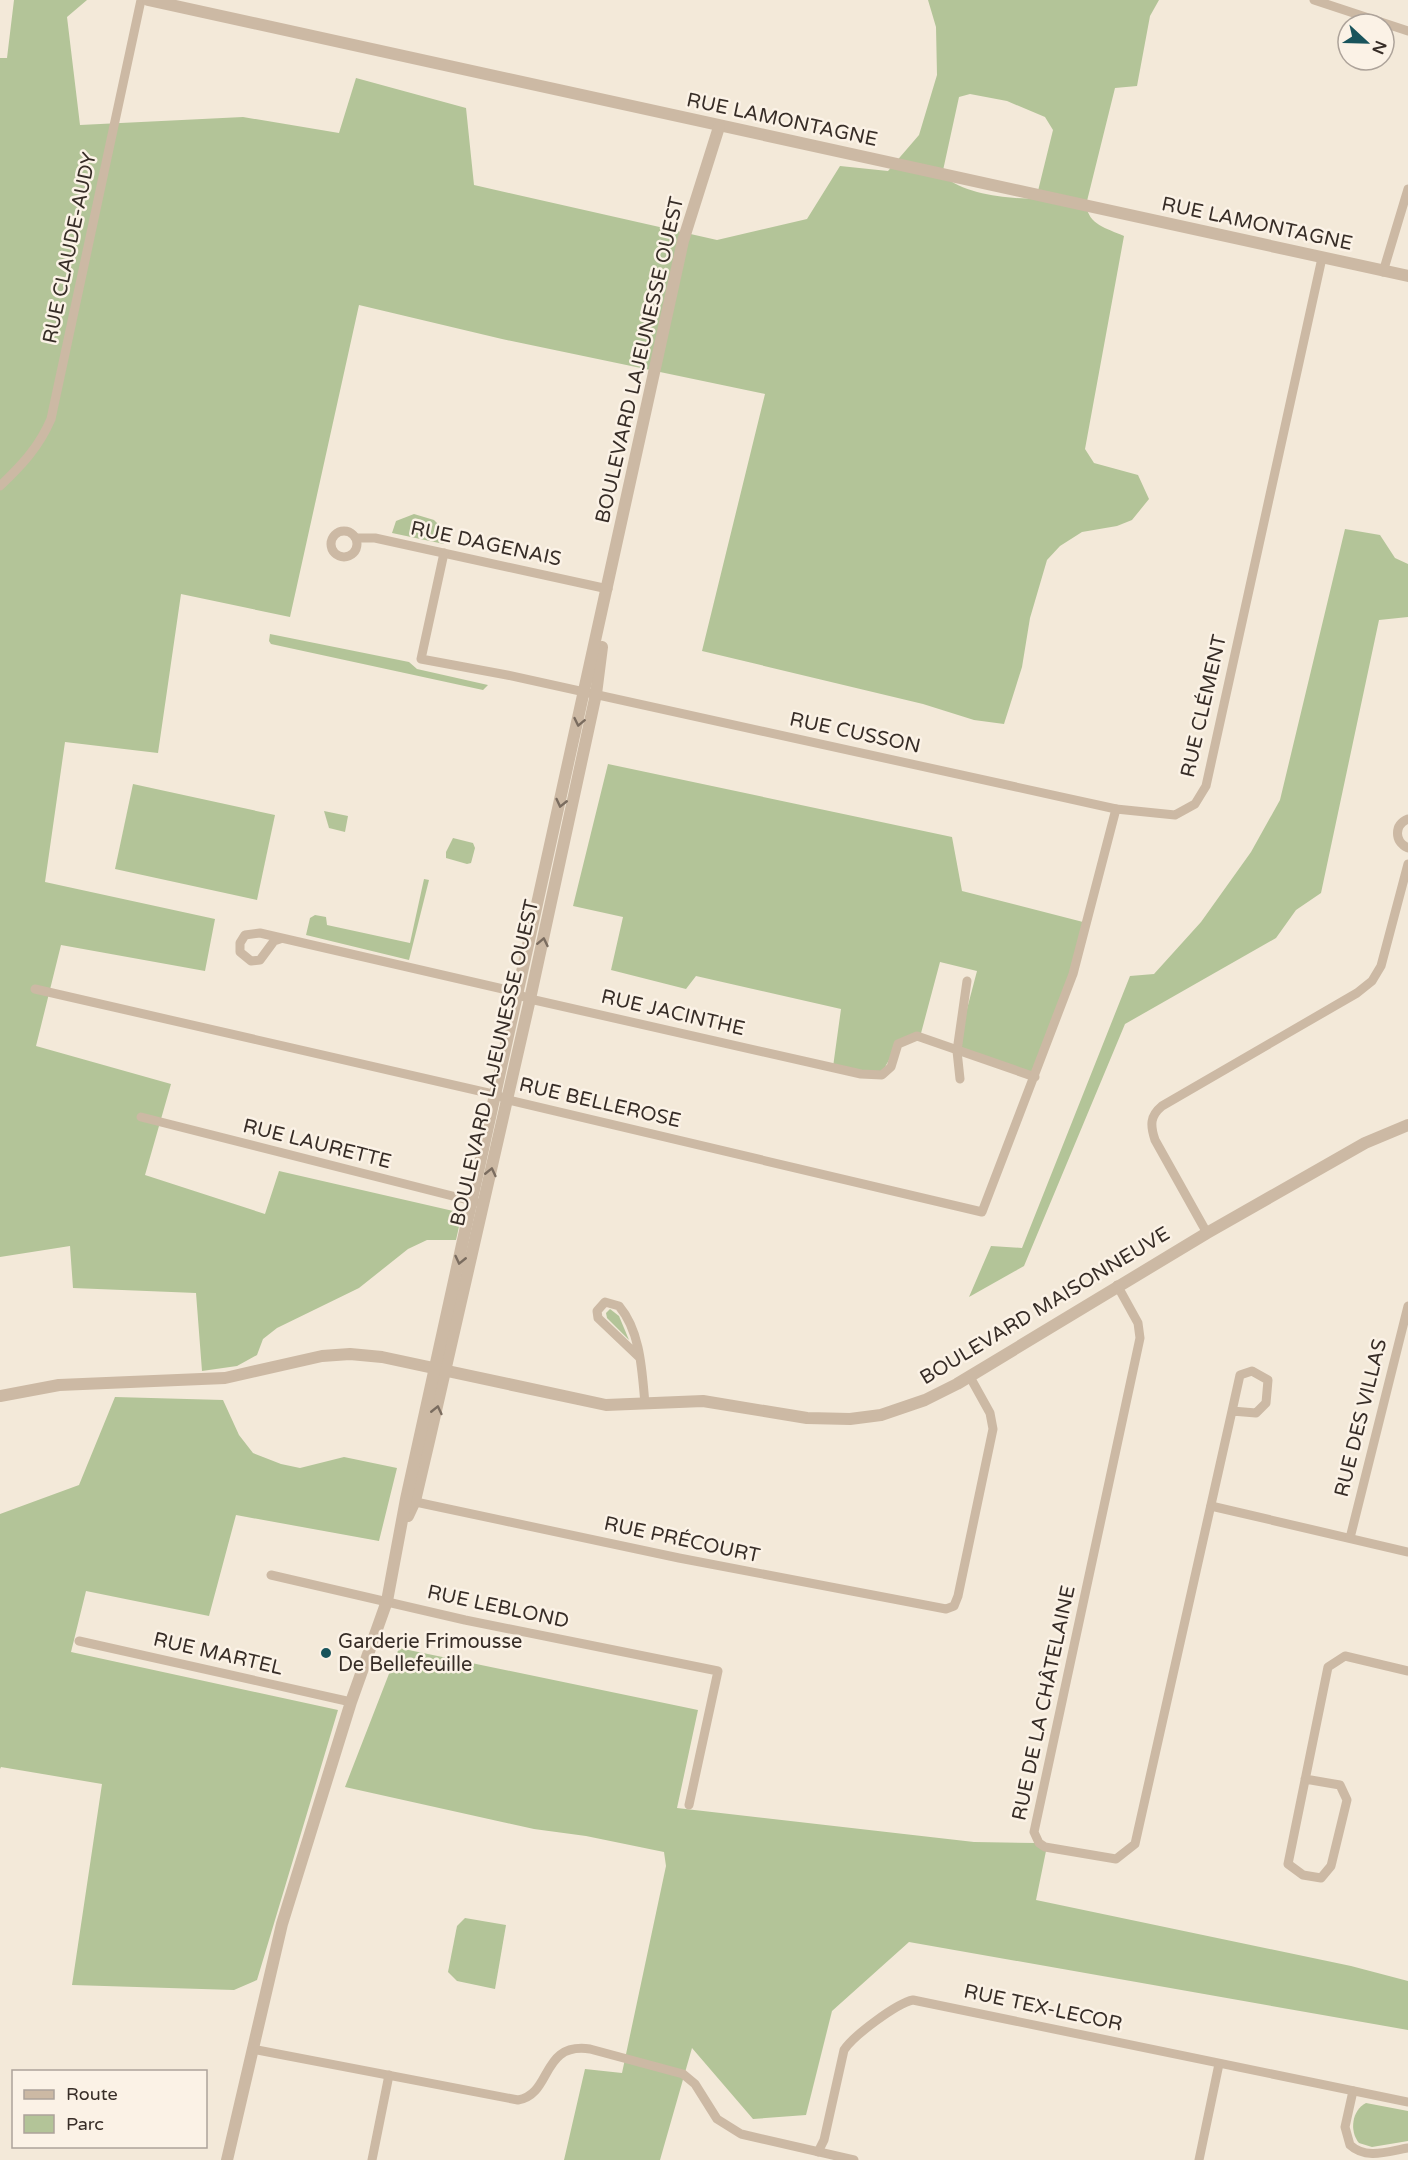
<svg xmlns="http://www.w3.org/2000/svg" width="1408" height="2160" viewBox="0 0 1408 2160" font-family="'Varela Round',sans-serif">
<rect width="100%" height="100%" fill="#f3e9d9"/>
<g fill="#b3c498" fill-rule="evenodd">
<path d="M 14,0 L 87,0 L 67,17 L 80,125 L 243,117 L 339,133 L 356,78 L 466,108 L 474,185 L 717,240 L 807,219 L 840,166 L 888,171 L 919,135 L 937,75 L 936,27 L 928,0 L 1159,0 L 1150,16 L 1137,86 L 1115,88 L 1086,205 C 1089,225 1106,228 1124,236 L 1085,449 L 1094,463 L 1138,475 L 1149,499 L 1132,520 L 1117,526 L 1082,532 L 1060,546 L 1047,560 L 1030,618 L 1022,667 L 1004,724 L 974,720 L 923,704 L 702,651 L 765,394 L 502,339 L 359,305 L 290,617 L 181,594 L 158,753 L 65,742 L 45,882 L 215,919 L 205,971 L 61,945 L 36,1046 L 171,1084 L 145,1175 L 265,1214 L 279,1171 L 462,1213 L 456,1240 L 427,1240 L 408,1249 L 359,1288 L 277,1328 L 263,1339 L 257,1355 L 237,1366 L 202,1371 L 196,1293 L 73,1288 L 70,1246 L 0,1257 L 0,58 L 7,58 ZM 970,94 L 1007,101 L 1045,117 L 1053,130 L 1036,199 C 1005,198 966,195 942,175 L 959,97 Z"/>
<polygon points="414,514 434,520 446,532 444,544 392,533 396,521"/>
<polygon points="1345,529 1380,535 1395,558 1408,564 1408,617 1379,620 1321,893 1296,910 1276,938 1125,1024 1024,1266 969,1297 991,1246 1022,1248 1130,976 1154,974 1201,922 1251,852 1280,800"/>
<polygon points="270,634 409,662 417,669 488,685 483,690 271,644 269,641"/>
<polygon points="608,764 952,837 962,891 1083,922 1074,972 1035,1077 957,1047 977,971 940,962 920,1037 897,1046 881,1074 833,1067 841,1009 696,976 686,989 611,970 623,917 573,906"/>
<polygon points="133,784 275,815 257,900 115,869"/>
<polygon points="324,811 348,816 345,832 329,828"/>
<polygon points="453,838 473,843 475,848 471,863 467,864 446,858 446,852"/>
<polygon points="424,879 429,880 409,960 306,935 310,918 315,915 326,917 327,925 410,943"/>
<polygon points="610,1309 619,1316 629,1340 607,1318 606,1313"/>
<polygon points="115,1397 223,1400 239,1435 253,1453 281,1464 300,1468 344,1457 397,1468 379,1541 236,1515 209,1616 86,1591 71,1652 338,1710 257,1980 234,1990 72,1985 102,1784 1,1767 0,1769 0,1514 79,1485"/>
<polygon points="399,1648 698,1710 677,1808 974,1842 1036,1843 1046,1851 1036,1900 1351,1966 1408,1981 1408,2030 909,1942 832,2011 806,2115 753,2119 692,2048 660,2160 564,2160 585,2069 622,2073 666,1866 664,1852 586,1836 534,1829 345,1787"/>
<polygon points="465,1918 506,1925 495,1989 457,1981 448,1972 457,1926"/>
<path d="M 1366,2103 L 1408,2111 L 1408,2141 L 1372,2147 L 1359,2143 C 1349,2131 1352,2110 1366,2103 Z"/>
</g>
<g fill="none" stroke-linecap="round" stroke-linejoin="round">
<g stroke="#ccb9a4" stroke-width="9">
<polyline points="1314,0 1408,31"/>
<polyline points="1383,272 1408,189"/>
<path d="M 0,486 C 22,465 39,447 51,419 L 141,0"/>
<circle cx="344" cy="544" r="13"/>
<polyline points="356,538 375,538 608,589"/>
<polyline points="444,553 421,659 507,675 1116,809"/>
<path d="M 1408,819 C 1394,825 1394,841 1408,848"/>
<polyline points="280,939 274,941 260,960 251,961 240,952 240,943 245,935 260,933 503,989 530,999 861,1074 882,1075 891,1067 898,1044 917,1036 1035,1077"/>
<polyline points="35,989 497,1095 508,1100 982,1212 1073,974 1116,809 1175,815 1195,804 1206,786 1322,258"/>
<polyline points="960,1079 957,1051 967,981"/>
<polyline points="141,1117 476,1202"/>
<path d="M 1207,1233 L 1155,1140 C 1150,1125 1150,1116 1162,1106 L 1357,993 L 1372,981 L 1381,966 L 1408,864"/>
<polyline points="1117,1285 1138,1323 1140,1338 1034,1832 1039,1843 1045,1847 1116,1859 1135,1844 1232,1411 1240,1375 1252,1371 1268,1380 1266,1403 1256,1413 1232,1411"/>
<path d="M 639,1357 L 598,1318 L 597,1311 L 605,1302 L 619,1306 C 641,1332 642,1372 645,1404"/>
<polyline points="411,1501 679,1558 946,1609 954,1606 958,1596 993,1429 990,1413 970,1377"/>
<polyline points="1211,1506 1408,1552"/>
<polyline points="1350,1538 1408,1306"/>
<polyline points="271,1575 465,1620 718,1671 689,1805"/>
<polyline points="79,1641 351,1702"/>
<polyline points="1305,1779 1340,1785 1347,1800 1331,1866 1321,1878 1303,1875 1288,1864 1328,1667 1345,1656 1408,1671"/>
<path d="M 252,2049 L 518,2100 C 553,2094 540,2042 590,2049 L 683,2074 L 695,2084 L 717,2119 L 741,2134 L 854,2160"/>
<path d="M 1353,2091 L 1345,2127 L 1350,2145 C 1366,2160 1389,2151 1408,2148"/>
<path d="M 818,2152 L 824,2140 L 844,2050 C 853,2036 897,2003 913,2000 L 1408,2102"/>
<polyline points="372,2160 389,2075"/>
<polyline points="1199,2160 1219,2064"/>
</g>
<g stroke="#ccb9a4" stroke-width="12">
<polyline points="148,0 1408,276"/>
<polyline points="0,1396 59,1385 225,1378 322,1356 350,1354 382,1357 606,1405 703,1401 807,1418 850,1419 881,1415 925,1400 957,1384 1207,1233 1365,1143 1408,1125"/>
<polyline points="408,1516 415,1501 430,1437 530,999 596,694 602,647"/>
<polyline points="227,2160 282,1924 351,1702 387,1601 406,1499 683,241 719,127"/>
</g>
</g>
<defs><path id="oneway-chevron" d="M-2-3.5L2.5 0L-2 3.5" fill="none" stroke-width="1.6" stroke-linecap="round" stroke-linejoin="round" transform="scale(1.5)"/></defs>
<g stroke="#7a6c5f">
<use href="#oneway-chevron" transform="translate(579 722) rotate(102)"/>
<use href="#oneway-chevron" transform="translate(561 803) rotate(103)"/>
<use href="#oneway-chevron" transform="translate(543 942) rotate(-78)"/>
<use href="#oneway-chevron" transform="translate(491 1172) rotate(-77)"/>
<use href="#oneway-chevron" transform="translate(460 1260) rotate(103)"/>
<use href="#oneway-chevron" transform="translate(437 1410) rotate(-77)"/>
</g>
<circle fill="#19545c" stroke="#fbf2e6" stroke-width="2" cx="326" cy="1653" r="6"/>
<g text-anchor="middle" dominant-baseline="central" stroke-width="5" stroke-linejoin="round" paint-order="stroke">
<g font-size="20" fill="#372d27" stroke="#fbf2e6">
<text transform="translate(782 120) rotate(12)">RUE LAMONTAGNE</text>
<text transform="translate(1257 224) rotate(12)">RUE LAMONTAGNE</text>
<text transform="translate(70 248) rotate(-78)">RUE CLAUDE-AUDY</text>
<text transform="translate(640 360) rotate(-77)">BOULEVARD LAJEUNESSE OUEST</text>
<text transform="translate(486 544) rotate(12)">RUE DAGENAIS</text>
<text transform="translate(1204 706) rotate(-77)">RUE CLÉMENT</text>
<text transform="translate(855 733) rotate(12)">RUE CUSSON</text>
<text transform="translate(673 1013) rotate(13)">RUE JACINTHE</text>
<text transform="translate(495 1063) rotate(-77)">BOULEVARD LAJEUNESSE OUEST</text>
<text transform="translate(600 1103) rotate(13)">RUE BELLEROSE</text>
<text transform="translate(317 1144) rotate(14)">RUE LAURETTE</text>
<text transform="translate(1045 1306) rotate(-31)">BOULEVARD MAISONNEUVE</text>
<text transform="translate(1361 1418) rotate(-76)">RUE DES VILLAS</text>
<text transform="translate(682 1540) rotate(12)">RUE PRÉCOURT</text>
<text transform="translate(498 1607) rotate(12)">RUE LEBLOND</text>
<text transform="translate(218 1654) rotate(13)">RUE MARTEL</text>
<text transform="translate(1044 1703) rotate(-78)">RUE DE LA CHÂTELAINE</text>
<text transform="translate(1043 2008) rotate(12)">RUE TEX-LECOR</text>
</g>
<g font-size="20" fill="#372d27" stroke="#fbf2e6" text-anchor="start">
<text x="338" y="1642">Garderie Frimousse<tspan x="338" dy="23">De Bellefeuille</tspan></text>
</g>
</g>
<rect x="12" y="2070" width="195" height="78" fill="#fbf2e6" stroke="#ada39a" stroke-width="1.5"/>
<rect x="24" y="2090" width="30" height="9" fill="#ccb9a4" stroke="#ada39a" stroke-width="1.5"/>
<text x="66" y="2100" font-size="18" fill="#372d27">Route</text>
<rect x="24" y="2115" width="30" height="18" fill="#b3c498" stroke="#ada39a" stroke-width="1.5"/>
<text x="66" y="2130" font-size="18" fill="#372d27">Parc</text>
<g transform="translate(1366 42) rotate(112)"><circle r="28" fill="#fbf2e6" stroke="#ada39a" stroke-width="1.5"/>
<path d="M0-4.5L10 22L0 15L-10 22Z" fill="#19545c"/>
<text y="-9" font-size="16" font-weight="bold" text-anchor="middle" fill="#372d27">N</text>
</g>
</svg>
